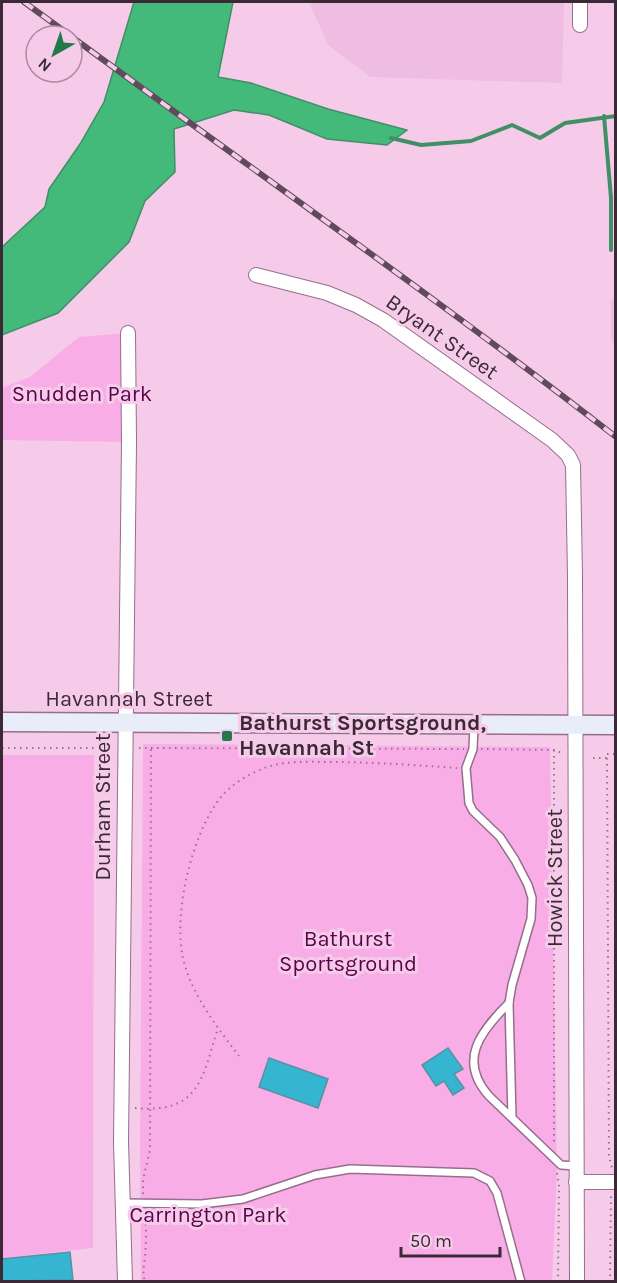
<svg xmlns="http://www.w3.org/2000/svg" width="617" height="1283" viewBox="0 0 617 1283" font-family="Karla,sans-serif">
<rect width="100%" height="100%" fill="#f6cbea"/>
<g fill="#eebde1">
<polygon points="309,2 564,2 562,83 370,77 328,45"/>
<polygon points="611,300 615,300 615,344 611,340"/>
</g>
<g fill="#f9ade6">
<polygon points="128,333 129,442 2,440 2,388 30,377 79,337"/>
<polygon points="143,744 550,747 557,1171 552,1281 141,1281 140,1143"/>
<polygon points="2,755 94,755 93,1248 2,1258"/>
</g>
<polygon fill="#43ba7a" stroke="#418f66" stroke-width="1.5" points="134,2 233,2 218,77 251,83 328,109 407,130 387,145 327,139 269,115 234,110 174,129 175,172 145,201 129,242 58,313 2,335 2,247 45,207 49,189 80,144 104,102"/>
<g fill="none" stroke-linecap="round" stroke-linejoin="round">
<g stroke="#418f66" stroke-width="4">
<polyline points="604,116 611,198 611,250"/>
<polyline points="391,138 421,145 471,141 512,125 540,138 565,123 616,116"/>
</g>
</g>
<g fill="#36b5d1" stroke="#5991a0" stroke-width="1.5">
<polygon points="448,1048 463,1069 454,1074 464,1088 453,1095 444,1081 436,1086 422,1065"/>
<polygon points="269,1058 328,1079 318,1108 259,1087"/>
<polygon points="70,1252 73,1280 2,1281 2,1259"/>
</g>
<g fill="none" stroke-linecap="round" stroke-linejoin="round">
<defs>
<g id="lane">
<polyline points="474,725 473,749 466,768 469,803 473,811 500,837 515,860 528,885 532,898 531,919 512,985 509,1003 512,1117"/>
<path d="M 509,1003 C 481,1031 457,1060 489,1096 L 561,1165 L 576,1166"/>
<polyline points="123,1203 202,1204 243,1199 315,1175 350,1169 474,1173 490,1181 497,1193 521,1282"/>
</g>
<g id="street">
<polyline points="580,25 580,2"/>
<polyline points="256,275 327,293 356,305 383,320 552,440 568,455 573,465 575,576 577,1282"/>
<polyline points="576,1182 616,1182"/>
<polyline points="125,1282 121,1142 129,442 128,333"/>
</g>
<polyline id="secondary" points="2,722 616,725"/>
</defs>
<use href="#lane" stroke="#956e8b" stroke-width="10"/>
<use href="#street" stroke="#956e8b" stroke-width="16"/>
<use href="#secondary" stroke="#956e8b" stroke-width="21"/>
<g stroke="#93758a" stroke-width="2" stroke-dasharray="1.5 4.5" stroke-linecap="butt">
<polyline points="2,748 113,748"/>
<polyline points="139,748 464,749"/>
<polyline points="481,749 554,750 562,753"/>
<polyline points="554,750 554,1144"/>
<polyline points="593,758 607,758 607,754 616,754"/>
<polyline points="607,758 609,1156 612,1168"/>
<path d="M 239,1056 C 217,1027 191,994 183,958 C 173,913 192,833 221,797 C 231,785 247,775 262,769 C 283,760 306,762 329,762 C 372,762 414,765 457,768"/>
<path d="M 135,1108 C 200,1114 202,1078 218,1028"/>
<polyline points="557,1173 559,1185 558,1282"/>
<polyline points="143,1194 143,1180 150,1150 151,748"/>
<path d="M 144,1212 C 147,1226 146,1243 145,1257 C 144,1266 142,1272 145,1282"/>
<polyline points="610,1282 611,1195"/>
</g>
<use href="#lane" stroke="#fff" stroke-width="7"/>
<use href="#street" stroke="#fff" stroke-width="14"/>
<use href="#secondary" stroke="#e9ecf9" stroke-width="18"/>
<defs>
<g id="rail">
<polyline points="24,2 71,36"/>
<path d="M 72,37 C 253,170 438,299 616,437"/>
</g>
</defs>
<use href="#rail" stroke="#614b5b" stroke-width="6"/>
<use href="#rail" stroke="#f6cbea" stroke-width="4" stroke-dasharray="11" stroke-linecap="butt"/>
</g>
<rect fill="#22794c" stroke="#f6cbea" stroke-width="2" x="221" y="730" width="12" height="12" rx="3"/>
<g text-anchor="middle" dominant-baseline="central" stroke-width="6" stroke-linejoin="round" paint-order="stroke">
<g font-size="22" fill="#3b2a36" stroke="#f6cbea">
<text transform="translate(442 337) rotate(35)">Bryant Street</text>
<text x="129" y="699">Havannah Street</text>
<text transform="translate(103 807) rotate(-90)">Durham Street</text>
<text transform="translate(555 878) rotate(-90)">Howick Street</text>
</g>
<g font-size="22" fill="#59034c" stroke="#f6cbea">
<text x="82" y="394">Snudden Park</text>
<text x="348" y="939">Bathurst<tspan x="348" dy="25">Sportsground</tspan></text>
<text x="208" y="1215">Carrington Park</text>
</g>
<g font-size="22" font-weight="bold" fill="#3b2a36" stroke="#f6cbea" text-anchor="start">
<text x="239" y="723">Bathurst Sportsground,<tspan x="239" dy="25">Havannah St</tspan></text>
</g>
</g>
<rect width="617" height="1283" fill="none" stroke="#3b2a36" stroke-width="6"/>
<g transform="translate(54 54) rotate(220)"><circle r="28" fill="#f6cbea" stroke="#ab8ba2" stroke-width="1.5"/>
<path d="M0-4.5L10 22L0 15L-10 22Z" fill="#22794c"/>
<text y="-9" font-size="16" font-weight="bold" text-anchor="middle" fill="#3b2a36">N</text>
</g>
<path d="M401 1247v9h99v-9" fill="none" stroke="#3b2a36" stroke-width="3"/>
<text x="410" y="1247" font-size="18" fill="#3b2a36" stroke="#f6cbea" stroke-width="4.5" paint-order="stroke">50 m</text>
</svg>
